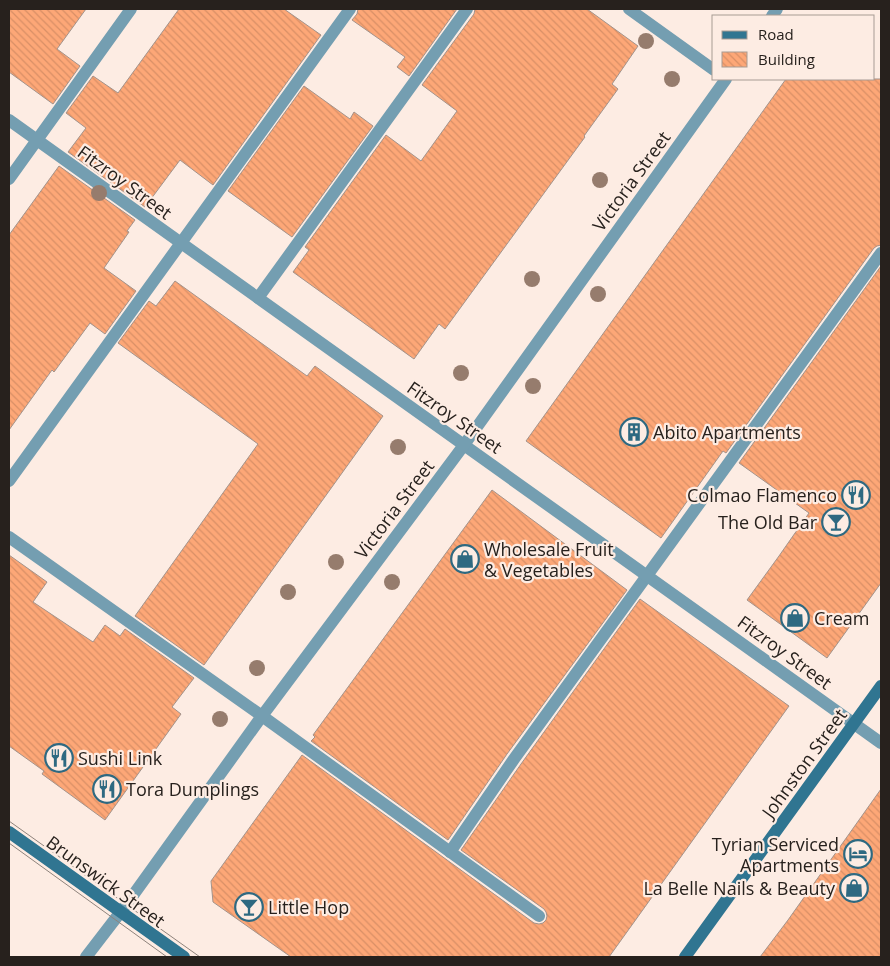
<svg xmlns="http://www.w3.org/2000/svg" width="890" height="966" viewBox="0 0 890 966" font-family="'Open Sans',sans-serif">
<defs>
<pattern id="building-back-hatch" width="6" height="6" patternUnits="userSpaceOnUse" patternTransform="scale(1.25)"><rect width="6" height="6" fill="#fda777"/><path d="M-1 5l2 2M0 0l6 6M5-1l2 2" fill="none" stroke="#d98f66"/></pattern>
</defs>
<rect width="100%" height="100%" fill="#fdece3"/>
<g fill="url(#building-back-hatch)" stroke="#a3938b">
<polygon points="9,9 86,9 57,49 80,66 53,104 9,72"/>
<polygon points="179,9 284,9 321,35 213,185 180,160 145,207 68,152 86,128 66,113 93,76 118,93"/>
<polygon points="358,9 457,9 409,76 397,67 405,57 352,20 357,14"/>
<polygon points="475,9 587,9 638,46 612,84 618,89 584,136 585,137 445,329 439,324 414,359 293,272 309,250 305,247 386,135 421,161 457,111 422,85 474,14"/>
<polygon points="786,79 881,79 881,245 877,246 874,248 726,453 723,451 661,538 526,441"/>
<polygon points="304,86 350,119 354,112 373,126 292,237 228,191"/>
<polygon points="59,166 135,220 127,231 129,232 104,268 136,291 105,334 90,323 54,372 52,370 9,430 9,235"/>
<polygon points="881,266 881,583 827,658 747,600 779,556 809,513 739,463"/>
<polygon points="175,281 307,376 315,366 383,416 204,665 135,616 258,444 118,343 149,301 156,306"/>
<polygon points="492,490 627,590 507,754 448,840 311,741 315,737 313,735"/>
<polygon points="9,555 47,582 33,602 93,642 105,625 120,636 125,629 194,678 172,707 181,714 105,820 42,774 44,771 9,746"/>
<polygon points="640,599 789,706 609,957 291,957 213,902 211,881 302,755 534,923 539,924 543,923 546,920 547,916 546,912 544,909 461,850 521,764"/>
<polygon points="881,789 881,957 760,957 788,920"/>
</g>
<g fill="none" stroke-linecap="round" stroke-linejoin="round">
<g stroke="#749eb1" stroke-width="12">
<polyline points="258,298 467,9"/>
<polyline points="9,481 350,9"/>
<polyline points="9,537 262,716 539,916"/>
<polyline points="450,852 514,759 881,253"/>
</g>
<g stroke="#749eb1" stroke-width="12">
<polyline points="629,9 714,70"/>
<polyline points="772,16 777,9"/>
<polyline points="9,120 881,743"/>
<polyline points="9,179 131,9"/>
<polyline points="86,957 126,905 262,716 464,445 726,79"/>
</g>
<g stroke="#307591" stroke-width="12">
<polyline points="9,832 184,957"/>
<polyline points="685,957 881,686"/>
</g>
<g stroke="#8e837c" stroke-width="1">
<polyline points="9,821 200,957"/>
<polyline points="9,843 167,957"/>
</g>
</g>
<g fill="#967c6d">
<circle cx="646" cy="41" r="8"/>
<circle cx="672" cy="79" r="8"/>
<circle cx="600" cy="180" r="8"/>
<circle cx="99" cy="193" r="8"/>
<circle cx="532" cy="279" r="8"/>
<circle cx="598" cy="294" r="8"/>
<circle cx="461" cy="373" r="8"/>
<circle cx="533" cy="386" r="8"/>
<circle cx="398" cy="447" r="8"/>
<circle cx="336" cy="562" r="8"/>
<circle cx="392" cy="582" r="8"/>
<circle cx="288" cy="592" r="8"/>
<circle cx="257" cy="668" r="8"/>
<circle cx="220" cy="719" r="8"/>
</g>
<defs>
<symbol id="building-ring" viewBox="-11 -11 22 22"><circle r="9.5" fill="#fdece3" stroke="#2e6981" stroke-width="1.5"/><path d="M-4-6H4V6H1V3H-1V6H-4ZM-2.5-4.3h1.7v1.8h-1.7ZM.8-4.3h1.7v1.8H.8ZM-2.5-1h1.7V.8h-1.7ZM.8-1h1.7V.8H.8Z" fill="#2e6981"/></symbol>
<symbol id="restaurant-ring" viewBox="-11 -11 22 22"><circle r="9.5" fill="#fdece3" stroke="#2e6981" stroke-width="1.5"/><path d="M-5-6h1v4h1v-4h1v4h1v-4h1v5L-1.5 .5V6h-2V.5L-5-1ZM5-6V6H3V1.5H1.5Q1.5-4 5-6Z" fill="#2e6981"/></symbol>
<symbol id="bar-ring" viewBox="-11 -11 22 22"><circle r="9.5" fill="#fdece3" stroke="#2e6981" stroke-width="1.5"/><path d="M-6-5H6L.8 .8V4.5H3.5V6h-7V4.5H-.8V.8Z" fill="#2e6981"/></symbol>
<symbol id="shop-ring" viewBox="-11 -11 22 22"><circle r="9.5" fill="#fdece3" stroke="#2e6981" stroke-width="1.5"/><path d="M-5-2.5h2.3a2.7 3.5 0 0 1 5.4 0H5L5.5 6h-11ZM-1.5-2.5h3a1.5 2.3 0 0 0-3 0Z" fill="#2e6981"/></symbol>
<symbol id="hotel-ring" viewBox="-11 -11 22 22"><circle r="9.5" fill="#fdece3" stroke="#2e6981" stroke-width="1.5"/><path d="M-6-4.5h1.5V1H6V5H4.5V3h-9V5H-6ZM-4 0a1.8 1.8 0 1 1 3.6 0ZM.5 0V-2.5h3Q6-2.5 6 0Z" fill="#2e6981"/></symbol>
</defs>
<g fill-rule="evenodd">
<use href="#building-ring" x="618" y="416" width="32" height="32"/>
<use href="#restaurant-ring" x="840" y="479" width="32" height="32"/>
<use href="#bar-ring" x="820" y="506" width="32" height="32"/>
<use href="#shop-ring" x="449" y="543" width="32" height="32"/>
<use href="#shop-ring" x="779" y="602" width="32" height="32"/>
<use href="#restaurant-ring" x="43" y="742" width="32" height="32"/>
<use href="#restaurant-ring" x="91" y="773" width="32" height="32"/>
<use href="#hotel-ring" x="842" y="838" width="32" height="32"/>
<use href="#shop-ring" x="838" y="872" width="32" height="32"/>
<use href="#bar-ring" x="233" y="891" width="32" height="32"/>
</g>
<g text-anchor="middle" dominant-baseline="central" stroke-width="4.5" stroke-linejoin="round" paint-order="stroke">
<g font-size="18" fill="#27211d" stroke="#fdece3">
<text transform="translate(631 181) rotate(-54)">Victoria Street</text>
<text transform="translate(125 182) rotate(36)">Fitzroy Street</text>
<text transform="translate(455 417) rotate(35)">Fitzroy Street</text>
<text transform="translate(394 509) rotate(-53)">Victoria Street</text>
<text transform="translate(785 652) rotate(36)">Fitzroy Street</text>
<text transform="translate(804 763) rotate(-54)">Johnston Street</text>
<text transform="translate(106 881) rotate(36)">Brunswick Street</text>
</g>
<g font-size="18" fill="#27211d" stroke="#fdece3" text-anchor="start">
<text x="653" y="432">Abito Apartments</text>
<text x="837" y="495" text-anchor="end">Colmao Flamenco</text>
<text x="817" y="522" text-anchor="end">The Old Bar</text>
<text x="484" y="549">Wholesale Fruit<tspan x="484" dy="21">&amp; Vegetables</tspan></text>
<text x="814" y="618">Cream</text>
<text x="78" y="758">Sushi Link</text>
<text x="126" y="789">Tora Dumplings</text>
<text x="839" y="844" text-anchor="end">Tyrian Serviced<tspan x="839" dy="21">Apartments</tspan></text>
<text x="835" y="888" text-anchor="end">La Belle Nails &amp; Beauty</text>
<text x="268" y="907">Little Hop</text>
</g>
</g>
<rect width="890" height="966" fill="none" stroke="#27211d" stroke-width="20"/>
<rect x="712" y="15" width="162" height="65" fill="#fdece3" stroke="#a79b94"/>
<rect x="722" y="31" width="25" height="8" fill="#307591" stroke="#a79b94"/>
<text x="758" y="40" font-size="15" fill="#27211d">Road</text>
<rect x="722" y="52" width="25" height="15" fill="url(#building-back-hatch)" stroke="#a79b94"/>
<text x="758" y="65" font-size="15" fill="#27211d">Building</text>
</svg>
